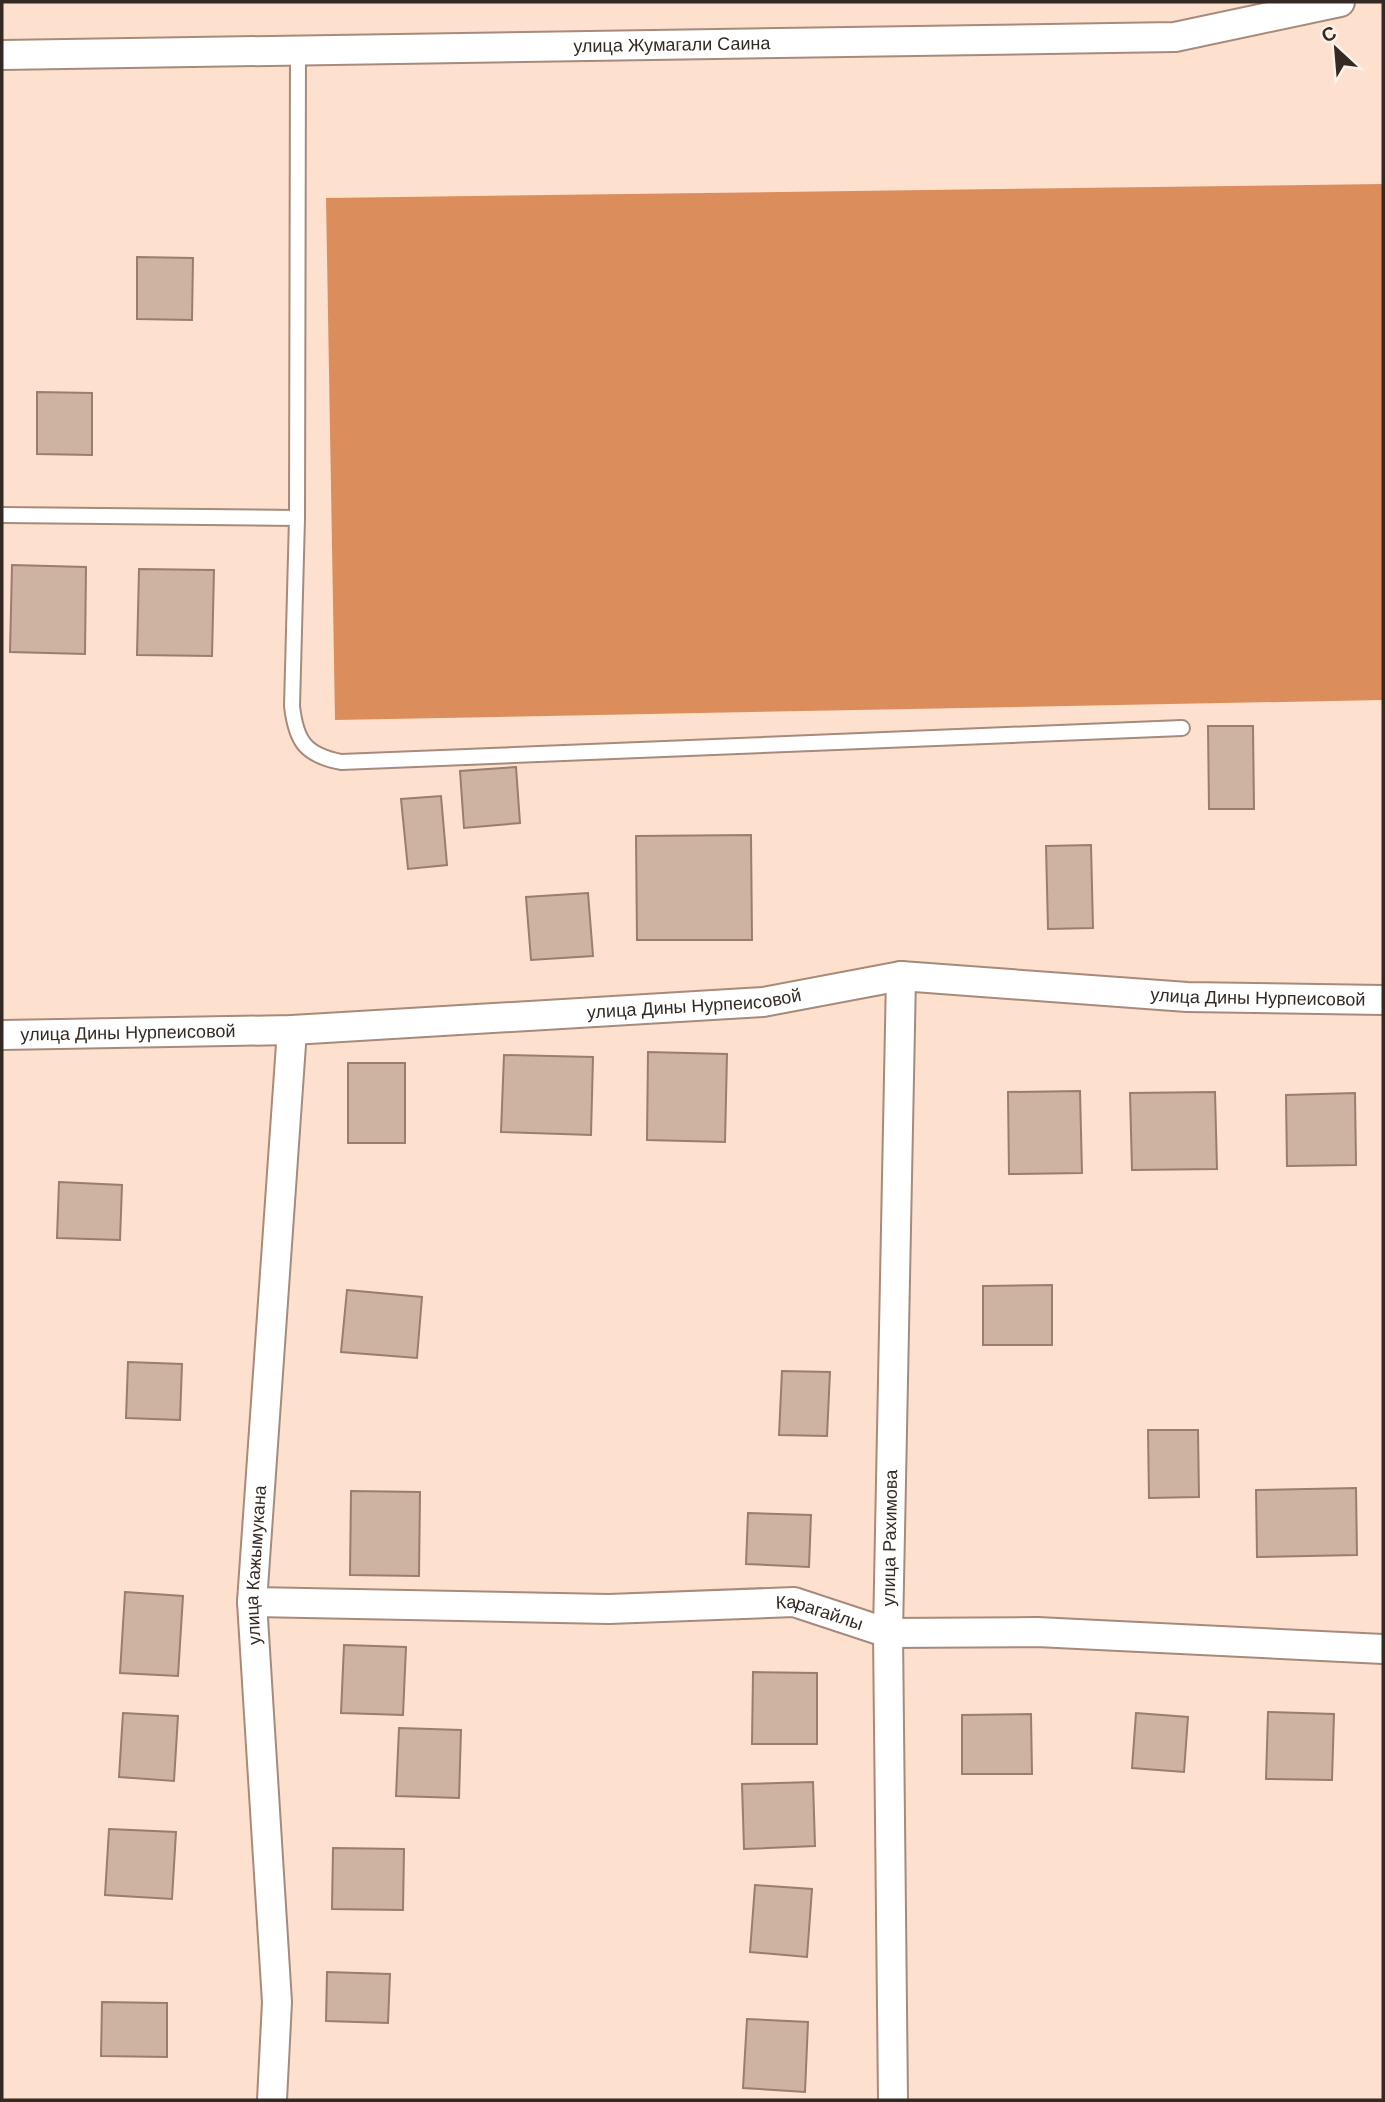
<svg xmlns="http://www.w3.org/2000/svg" width="1385" height="2102" viewBox="0 0 1385 2102" font-family="Helvetica,sans-serif">
<rect width="100%" height="100%" fill="#fee0ce"/>
<polygon fill="#db8e5c" points="1383,184 1383,700 335,720 326,198"/>
<g fill="#cfb3a1" stroke="#997e6d" stroke-width="2">
<polygon points="137,257 193,258 192,320 137,319"/>
<polygon points="37,392 92,393 92,455 37,454"/>
<polygon points="12,565 86,567 85,654 10,652"/>
<polygon points="139,569 214,570 212,656 137,655"/>
<polygon points="1208,726 1253,726 1254,809 1209,809"/>
<polygon points="516,767 520,823 464,828 460,771"/>
<polygon points="441,796 447,865 408,869 401,799"/>
<polygon points="751,835 752,940 637,940 636,836"/>
<polygon points="1091,845 1093,928 1048,929 1046,846"/>
<polygon points="588,893 593,956 531,960 526,897"/>
<polygon points="648,1052 727,1054 725,1142 647,1140"/>
<polygon points="504,1055 593,1057 591,1135 501,1132"/>
<rect x="348" y="1063" width="57" height="80"/>
<polygon points="1080,1091 1082,1173 1009,1174 1008,1092"/>
<polygon points="1215,1092 1217,1169 1132,1170 1130,1093"/>
<polygon points="1355,1093 1356,1165 1287,1166 1286,1095"/>
<polygon points="59,1182 122,1185 120,1240 57,1238"/>
<polygon points="1052,1285 1052,1345 983,1345 983,1286"/>
<polygon points="347,1290 422,1297 417,1358 341,1352"/>
<polygon points="128,1362 182,1364 180,1420 126,1418"/>
<polygon points="782,1371 830,1372 827,1436 779,1435"/>
<polygon points="1148,1430 1198,1430 1199,1497 1149,1498"/>
<polygon points="1356,1488 1357,1555 1257,1557 1256,1490"/>
<polygon points="351,1491 420,1492 419,1576 350,1575"/>
<polygon points="748,1513 811,1515 809,1567 746,1564"/>
<polygon points="125,1592 183,1596 178,1676 120,1673"/>
<polygon points="344,1645 406,1647 403,1715 341,1713"/>
<polygon points="753,1672 817,1673 817,1744 752,1744"/>
<polygon points="1268,1712 1334,1714 1332,1780 1266,1779"/>
<polygon points="123,1713 178,1716 174,1781 119,1777"/>
<polygon points="1136,1713 1188,1717 1184,1772 1132,1768"/>
<polygon points="1031,1714 1032,1774 962,1774 962,1715"/>
<polygon points="399,1728 461,1730 459,1798 396,1796"/>
<polygon points="813,1782 815,1846 744,1849 742,1784"/>
<polygon points="109,1829 176,1832 172,1899 105,1895"/>
<polygon points="333,1848 404,1849 403,1910 332,1909"/>
<polygon points="755,1885 812,1889 807,1957 750,1952"/>
<polygon points="327,1972 390,1974 388,2023 326,2021"/>
<polygon points="102,2002 167,2003 167,2057 101,2056"/>
<polygon points="747,2019 808,2022 805,2092 743,2088"/>
</g>
<g fill="none" stroke-linecap="round" stroke-linejoin="round">
<defs>
<g id="lane">
<path d="M 2,515 L 297,518 L 292,706 C 296,741 305,755 341,762 L 1182,728"/>
<polyline points="297,518 298,49"/>
</g>
<g id="street">
<path id="s1" d="M 2,55 L 1175,37 L 1340,2"/>
<path id="s2" d="M 2,1035 L 292,1030 L 763,1002 L 901,976 L 1187,997 L 1383,1000"/>
<path id="s3" d="M 252,1602 L 609,1609 L 794,1602 L 888,1633 L 1037,1632 L 1383,1649"/>
<path id="s4" d="M 272,2100 L 277,2002 L 252,1602 L 292,1030"/>
<path id="s5" d="M 893,2100 L 888,1633 L 901,976"/>
</g>
</defs>
<use href="#lane" stroke="#a68a7a" stroke-width="18"/>
<use href="#street" stroke="#a68a7a" stroke-width="32"/>
<use href="#lane" stroke="#fff" stroke-width="14"/>
<use href="#street" stroke="#fff" stroke-width="28"/>
</g>
<g text-anchor="middle" dominant-baseline="central" stroke-width="5" stroke-linejoin="round" paint-order="stroke">
<g font-size="18" fill="#352a23" stroke="#fdf1ea">
<text stroke="none"><textPath href="#s1" startOffset="670">улица Жумагали Саина</textPath></text>
<text stroke="none"><textPath href="#s2" startOffset="1260">улица Дины Нурпеисовой</textPath></text>
<text stroke="none"><textPath href="#s2" startOffset="693">улица Дины Нурпеисовой</textPath></text>
<text stroke="none"><textPath href="#s2" startOffset="126">улица Дины Нурпеисовой</textPath></text>
<text stroke="none"><textPath href="#s5" startOffset="562">улица Рахимова</textPath></text>
<text stroke="none"><textPath href="#s4" startOffset="536">улица Кажымукана</textPath></text>
<text stroke="none"><textPath href="#s3" startOffset="569">Карагайлы</textPath></text>
</g>
</g>
<rect width="1385" height="2102" fill="none" stroke="#352a23" stroke-width="7"/>
<g transform="translate(1336 49) rotate(334)" stroke="#fdf1ea" stroke-width="5" paint-order="stroke">
<path d="M0-5L12 26L0 18L-12 26Z" fill="#352a23"/>
<text y="-10" font-size="19" font-weight="bold" text-anchor="middle" fill="#352a23">С</text>
</g>
</svg>
